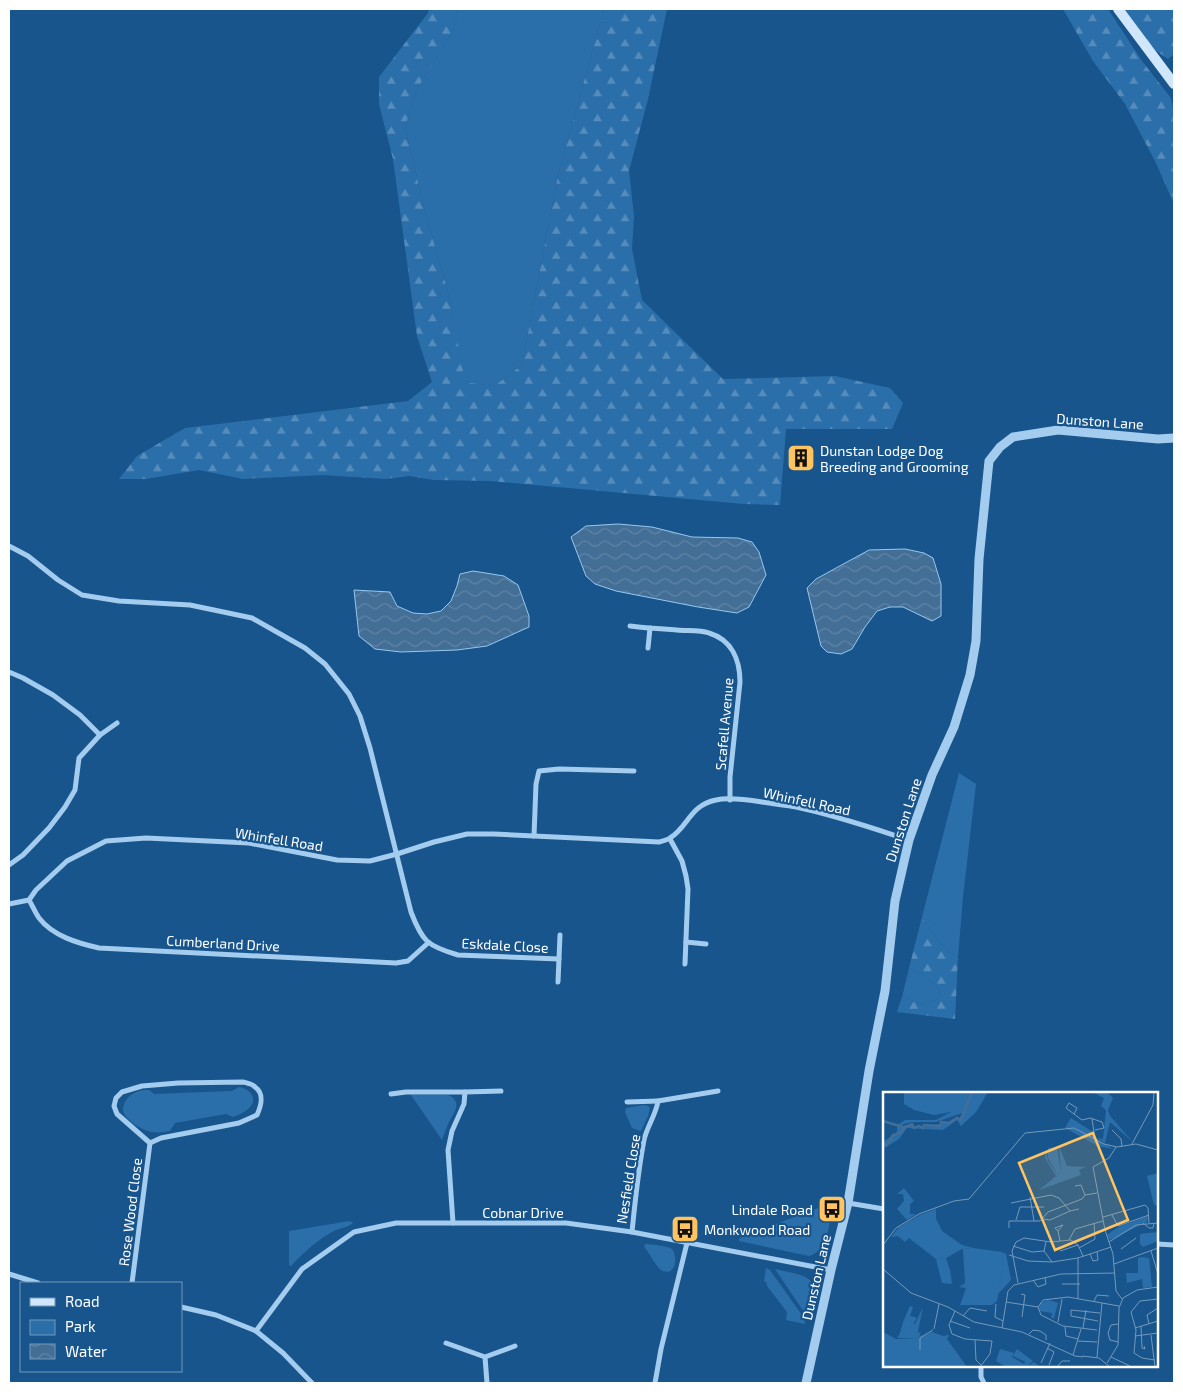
<svg xmlns="http://www.w3.org/2000/svg" width="1183" height="1392" viewBox="0 0 1183 1392" font-family="'Exo 2',sans-serif">
<defs>
<pattern id="forest-firs" width="22" height="20" patternUnits="userSpaceOnUse" patternTransform="scale(1.25)"><rect width="22" height="20" fill="#2b6faa"/><path d="M5 1l3.5 6h-7zM16 11l3.5 6h-7z" fill="#558cbb"/></pattern>
<pattern id="water-waves" width="16" height="10" patternUnits="userSpaceOnUse" patternTransform="scale(1.25)"><rect width="16" height="10" fill="#436e96"/><path d="M0 5q4-4 8 0t8 0" fill="none" stroke="#5f84a6"/></pattern>
</defs>
<rect width="100%" height="100%" fill="#18558c"/>
<g fill="#2b6faa">
<polygon points="458,9 604,9 558,175 522,365 494,386 464,382 449,295 427,219 405,128 416,91 453,31"/>
<path d="M 959,773 L 976,784 L 963,897 L 958,957 C 941,947 932,934 922,917 Z"/>
<polygon points="909,968 924,975 940,991 939,999 922,1004 902,997"/>
<path d="M 239,1087 C 251,1089 259,1100 248,1109 C 244,1113 238,1115 233,1117 L 226,1114 L 175,1123 L 170,1131 C 164,1132 158,1133 153,1132 C 143,1131 126,1121 123,1111 C 123,1097 136,1089 149,1090 L 154,1094 L 232,1091 Z"/>
<path d="M 411,1095 L 448,1095 C 464,1102 453,1114 448,1124 C 446,1129 444,1135 442,1140 Z"/>
<polygon points="644,1105 648,1106 650,1108 648,1116 641,1131 632,1128 625,1112 626,1108"/>
<path d="M 829,1204 L 832,1206 C 829,1224 829,1250 809,1256 L 739,1241 L 739,1239 L 741,1237 Z"/>
<path d="M 350,1221 L 353,1223 L 352,1224 C 347,1227 341,1228 336,1230 C 318,1239 305,1251 291,1266 L 289,1265 L 289,1231 Z"/>
<path d="M 645,1244 C 650,1244 668,1246 672,1249 C 678,1256 676,1276 663,1271 C 657,1269 648,1251 644,1246 Z"/>
<polygon points="766,1268 770,1270 804,1318 805,1324 786,1320 787,1312 767,1286 767,1283 764,1281"/>
<path d="M 775,1269 C 810,1277 821,1275 809,1315 L 806,1315 Z"/>
</g>
<g fill="url(#forest-firs)">
<polygon points="429,9 458,9 453,31 416,91 405,128 427,219 449,295 465,382 494,386 522,365 558,175 604,9 667,9 648,99 629,171 634,216 632,249 642,300 723,379 835,376 890,388 903,403 892,429 786,429 780,505 744,504 491,481 434,480 409,476 386,479 322,475 243,479 199,470 146,479 119,479 137,456 185,428 408,401 432,382 417,336 393,159 379,104 379,77 428,13"/>
<polygon points="1063,9 1108,9 1142,61 1171,98 1174,112 1174,204 1156,163 1125,104 1093,61"/>
<polygon points="1123,9 1174,9 1174,54 1168,59 1155,50"/>
<path d="M 922,917 C 932,934 941,947 958,957 L 955,1019 L 897,1012 L 902,997 L 922,1004 L 939,999 L 940,991 L 924,975 L 909,968 Z"/>
</g>
<g fill="url(#water-waves)" stroke="#96c8f1">
<polygon points="618,524 652,527 692,537 738,538 752,542 759,552 766,575 749,607 737,613 698,607 616,591 595,584 586,576 571,537 586,526"/>
<polygon points="905,549 924,553 933,558 941,584 941,616 932,621 903,607 890,607 877,611 865,627 852,649 841,654 827,652 821,646 807,588 816,579 869,550"/>
<polygon points="473,571 504,576 518,585 529,616 529,627 487,646 457,650 401,652 375,649 359,636 354,590 390,592 397,606 413,613 427,614 441,611 451,601 457,586 460,574"/>
</g>
<g fill="none" stroke-linecap="round" stroke-linejoin="round">
<g stroke="#a3ccee" stroke-width="5">
<path d="M 9,546 L 28,556 L 58,580 L 82,595 L 119,601 L 190,605 L 252,618 L 305,648 L 325,664 L 349,694 L 360,716 L 370,748 L 411,912 C 422,941 427,946 458,955 L 559,959"/>
<path d="M 630,626 C 646,628 662,629 677,630 C 687,631 700,630 709,633 C 732,640 740,660 740,682 L 730,777 L 730,800"/>
<polyline points="648,648 650,628"/>
<polyline points="9,672 23,678 53,695 80,715 100,735"/>
<polyline points="534,836 536,784 539,771 559,769 634,771"/>
<polyline points="670,839 682,861 686,876 688,889 685,964"/>
<polyline points="9,865 23,855 49,828 65,807 75,790 79,758 100,735 117,723"/>
<path d="M 29,900 C 32,905 35,912 39,918 C 53,936 77,943 99,948 L 396,963 L 408,961 L 428,943"/>
<path d="M 9,904 L 29,900 L 36,890 L 67,861 L 106,841 L 146,838 L 249,843 L 337,860 L 370,861 L 397,854 L 434,842 L 467,834 L 494,834 L 659,842 C 663,841 667,840 670,838 C 688,827 690,805 716,800 C 729,797 749,800 762,802 C 773,804 785,805 796,807 C 835,815 872,828 909,840"/>
<polyline points="686,942 706,944"/>
<polyline points="558,982 560,935"/>
<path d="M 243,1082 C 247,1083 253,1084 255,1087 C 265,1094 261,1106 257,1115 L 239,1123 L 161,1138 L 150,1143 L 117,1114 L 114,1106 L 116,1098 L 122,1092 L 142,1086 L 178,1083 Z"/>
<polyline points="391,1094 406,1092 465,1092"/>
<polyline points="627,1102 658,1101"/>
<polyline points="848,1203 884,1209"/>
<polyline points="453,1223 448,1150 452,1131 464,1104 465,1092 501,1091"/>
<path d="M 632,1232 C 635,1202 638,1171 644,1140 C 647,1126 656,1115 658,1101 L 718,1091"/>
<polyline points="1157,1244 1174,1245"/>
<polyline points="9,1274 38,1283"/>
<polyline points="132,1283 150,1143"/>
<polyline points="181,1307 216,1315 256,1331 283,1353 312,1383"/>
<polyline points="256,1331 302,1269 354,1232 396,1223 566,1223 632,1232 831,1270"/>
<polyline points="446,1343 485,1357 487,1383"/>
<polyline points="485,1357 515,1346"/>
<polyline points="981,1366 981,1377 984,1383"/>
<polyline points="655,1383 661,1349 687,1243"/>
</g>
<polyline stroke="#a3ccee" stroke-width="9" points="806,1383 831,1270 848,1203 869,1071 885,991 895,901 903,866 909,840 932,775 954,727 970,675 976,641 979,559 989,461 1000,447 1013,437 1058,430 1158,439 1174,438"/>
<polyline stroke="#d0e6fa" stroke-width="10" points="1118,9 1174,84"/>
</g>
<defs>
<symbol id="building-square" viewBox="-11 -11 22 22"><rect x="-9" y="-9" width="18" height="18" rx="4" fill="#ffc360" stroke="#18558c"/><path d="M-4-6H4V6H1V3H-1V6H-4ZM-2.5-4.3h1.7v1.8h-1.7ZM.8-4.3h1.7v1.8H.8ZM-2.5-1h1.7V.8h-1.7ZM.8-1h1.7V.8H.8Z" fill="#111"/></symbol>
<symbol id="bus-square" viewBox="-11 -11 22 22"><rect x="-9" y="-9" width="18" height="18" rx="4" fill="#ffc360" stroke="#18558c"/><path d="M-5-6H5V4H4V6H2V4H-2V6H-4V4H-5ZM-3.5-4V0h7V-4ZM-3.5 1.2v1.5H-2V1.2ZM2 1.2v1.5H3.5V1.2Z" fill="#111"/></symbol>
</defs>
<g fill-rule="evenodd">
<use href="#building-square" x="785" y="442" width="32" height="32"/>
<use href="#bus-square" x="816" y="1193" width="32" height="32"/>
<use href="#bus-square" x="669" y="1213" width="32" height="32"/>
</g>
<g text-anchor="middle" dominant-baseline="central" stroke-width="4.5" stroke-linejoin="round" paint-order="stroke">
<g font-size="14" fill="#fff" stroke="#18558c">
<text transform="translate(1100 421) rotate(4)">Dunston Lane</text>
<text transform="translate(724 724) rotate(-85)">Scafell Avenue</text>
<text transform="translate(807 801) rotate(12)">Whinfell Road</text>
<text transform="translate(903 820) rotate(-72)">Dunston Lane</text>
<text transform="translate(279 839) rotate(9)">Whinfell Road</text>
<text transform="translate(223 943) rotate(3)">Cumberland Drive</text>
<text transform="translate(505 945) rotate(3)">Eskdale Close</text>
<text transform="translate(628 1179) rotate(-81)">Nesfield Close</text>
<text transform="translate(130 1212) rotate(-83)">Rose Wood Close</text>
<text x="523" y="1212">Cobnar Drive</text>
<text transform="translate(816 1277) rotate(-77)">Dunston Lane</text>
</g>
<g font-size="14" fill="#fff" stroke="#18558c" text-anchor="start">
<text x="820" y="450">Dunstan Lodge Dog<tspan x="820" dy="16">Breeding and Grooming</tspan></text>
<text x="813" y="1209" text-anchor="end">Lindale Road</text>
<text x="704" y="1229">Monkwood Road</text>
</g>
</g>
<g transform="translate(883 1092)">
<rect width="275" height="275" fill="#18558c"/>
<path d="M 174,55 L 178,81 L 175,83 L 165,66 L 165,56 ZM 21,96 L 31,109 L 27,112 L 27,122 L 33,122 L 24,128 L 14,117 L 21,109 L 20,102 L 14,102 ZM 53,117 L 53,127 L 59,139 L 79,153 L 90,156 L 79,157 L 63,166 L 53,167 L 26,146 L 22,150 L 15,144 L 8,145 L 16,135 L 37,123 ZM 119,160 L 123,162 L 128,188 L 115,202 L 120,176 ZM 165,208 L 175,211 L 171,226 L 168,226 L 169,221 L 156,219 L 157,211 ZM 27,214 L 30,215 L 27,224 L 34,226 L 29,234 L 20,230 ZM 22,234 L 34,242 L 38,239 L 36,245 L 47,238 L 36,246 L 14,246 ZM 134,257 L 150,269 L 147,272 L 130,264 Z" fill="#2b6faa"/>
<path d="M 21,0 L 105,0 L 93,20 L 78,34 L 74,28 L 60,38 L 24,36 L 16,47 L 0,57 L 0,50 L 14,40 L 14,35 L 29,32 L 33,36 L 53,33 L 76,27 L 79,21 L 53,30 L 29,30 L 13,34 L 22,28 L 53,28 L 68,20 L 51,23 L 31,18 L 21,12 ZM 209,0 L 224,0 L 230,6 L 225,18 L 227,24 L 250,50 L 227,30 L 222,51 L 214,46 L 220,47 L 223,18 L 218,14 L 221,6 ZM 188,26 L 210,40 L 211,45 L 230,57 L 215,54 L 182,36 ZM 176,54 L 184,74 L 203,75 L 196,78 L 198,83 L 156,98 L 173,84 L 162,66 L 163,57 L 165,69 L 175,83 L 178,81 ZM 90,156 L 119,160 L 120,176 L 114,209 L 109,213 L 77,213 L 83,196 L 76,195 L 82,191 L 80,157 ZM 63,166 L 67,178 L 69,192 L 59,191 L 53,167 ZM 40,215 L 34,244 L 22,234 L 16,244 L 20,230 L 32,232 Z" fill="#2b6faa"/>
<path d="M 259,165 L 266,166 L 269,195 L 260,196 L 259,187 L 244,191 L 243,181 L 255,181 L 255,166 Z" fill="#2b6faa"/>
<path d="M 275,81 L 275,113 L 271,113 L 264,84 ZM 265,124 L 264,130 L 227,148 L 224,143 L 235,135 ZM 275,140 L 275,149 L 260,155 L 257,152 L 257,142 ZM 0,240 L 13,247 L 36,246 L 49,240 L 60,244 L 66,243 L 64,247 L 84,275 L 0,275 ZM 117,257 L 131,261 L 129,265 L 141,272 L 143,269 L 147,273 L 151,270 L 157,275 L 123,275 L 113,269 Z" fill="#2b6faa"/>
<path fill="none" stroke="#436e96" stroke-width="2.5" d="M 0,29 L 20,35M 0,52 L 4,53 L 10,43 L 18,41 L 22,35 L 29,32 L 31,36 L 36,34 L 40,36 L 41,33 L 57,34 L 58,30 L 66,31 L 74,26 L 78,28 L 89,0"/>
<path fill="none" stroke="#7499ba" stroke-width="1" d="M 191,22 L 194,16 L 186,11 L 183,16 L 199,28 L 207,26 L 219,30 L 221,36 L 212,38M 209,27 L 212,47M 229,38 L 238,47 L 239,55M 249,52 L 270,13 L 271,0M 233,55 L 226,66 L 210,75 L 222,138 L 230,162 L 233,199 L 239,207M 192,94 L 198,93 L 202,103M 147,105 L 151,129M 128,111 L 168,103 L 176,106 L 187,119 L 196,117M 229,123 L 235,134 L 266,123M 220,125 L 262,113 L 265,116 L 266,131M 161,127 L 167,128 L 187,119M 133,128 L 137,115 L 161,115M 260,131 L 266,136 L 270,136 L 271,131M 126,136 L 126,129 L 157,129 L 165,120 L 199,107 L 202,103 L 214,101M 175,139 L 172,136 L 180,133 L 175,139 L 177,149M 186,148 L 192,137 L 220,129M 163,150 L 161,159 L 169,170M 226,150 L 253,133 L 275,131M 0,153 L 13,136 L 36,122 L 71,109 L 86,107 L 142,41 L 191,36 L 221,52 L 234,55 L 253,52 L 275,58M 130,154 L 149,160 L 161,159M 196,156 L 212,147 L 211,131M 238,157 L 253,146M 177,159 L 195,153M 268,159 L 275,182M 207,162 L 210,169 L 215,168 L 214,160M 126,163 L 145,169 L 169,170 L 195,166 L 228,155M 195,166 L 195,206M 231,172 L 275,156M 0,177 L 28,201 L 65,215 L 91,230 L 139,240 L 192,264 L 200,265M 150,188 L 155,195 L 163,192 L 162,185M 135,191 L 129,159 L 133,150 L 141,146 L 168,150 L 188,148 L 195,153 L 200,164M 179,192 L 197,192M 138,202 L 142,203 L 139,225M 211,209 L 214,203 L 226,204M 123,210 L 155,215M 113,212 L 112,225 L 120,229M 155,215 L 160,208 L 185,205 L 236,214M 155,215 L 158,223 L 180,234 L 214,238M 72,219 L 66,233 L 69,242 L 82,247 L 109,249 L 107,262 L 97,275M 80,224 L 87,216 L 104,219M 67,229 L 87,236M 215,229 L 188,224 L 188,218 L 217,221M 175,230 L 179,207M 266,232 L 264,223 L 275,216M 258,234 L 259,256 L 262,257 L 261,254M 182,235 L 183,244 L 195,247M 119,236 L 125,199 L 131,193 L 178,182 L 232,181M 200,236 L 203,218M 252,236 L 275,229M 51,237 L 56,212M 146,242 L 150,238 L 157,239 L 163,243 L 163,248M 268,243 L 272,275M 252,244 L 275,241M 92,248 L 93,268 L 98,273M 195,249 L 214,250M 235,250 L 227,248 L 225,241 L 228,233 L 235,232M 164,256 L 171,260 L 166,273M 37,258 L 37,246 L 50,238M 190,263 L 198,237M 199,264 L 216,266 L 227,275M 214,265 L 219,211M 228,265 L 249,275M 272,268 L 259,266 L 251,261 L 253,238 L 248,220 L 257,209 L 275,207M 158,271 L 167,251M 224,271 L 235,253 L 236,216 L 240,206 L 254,198 L 275,195M 174,275 L 179,269 L 187,269"/>
<path fill="#ffc360" fill-opacity="0.15" stroke="#ffc360" stroke-width="2.5" d="M 210,41 L 245,128 L 172,158 L 136,71 Z"/>
<rect width="275" height="275" fill="none" stroke="#fff" stroke-width="2.5"/>
</g>
<rect width="1183" height="1392" fill="none" stroke="#ffffff" stroke-width="20"/>
<rect x="20" y="1282" width="162" height="90" fill="#18558c" stroke="#7499ba"/>
<rect x="30" y="1298" width="25" height="8" fill="#d0e6fa" stroke="#7499ba"/>
<text x="65" y="1307" font-size="15" fill="#ffffff">Road</text>
<rect x="30" y="1320" width="25" height="15" fill="#2b6faa" stroke="#7499ba"/>
<text x="65" y="1332" font-size="15" fill="#ffffff">Park</text>
<rect x="30" y="1344" width="25" height="15" fill="url(#water-waves)" stroke="#7499ba"/>
<text x="65" y="1357" font-size="15" fill="#ffffff">Water</text>
</svg>
